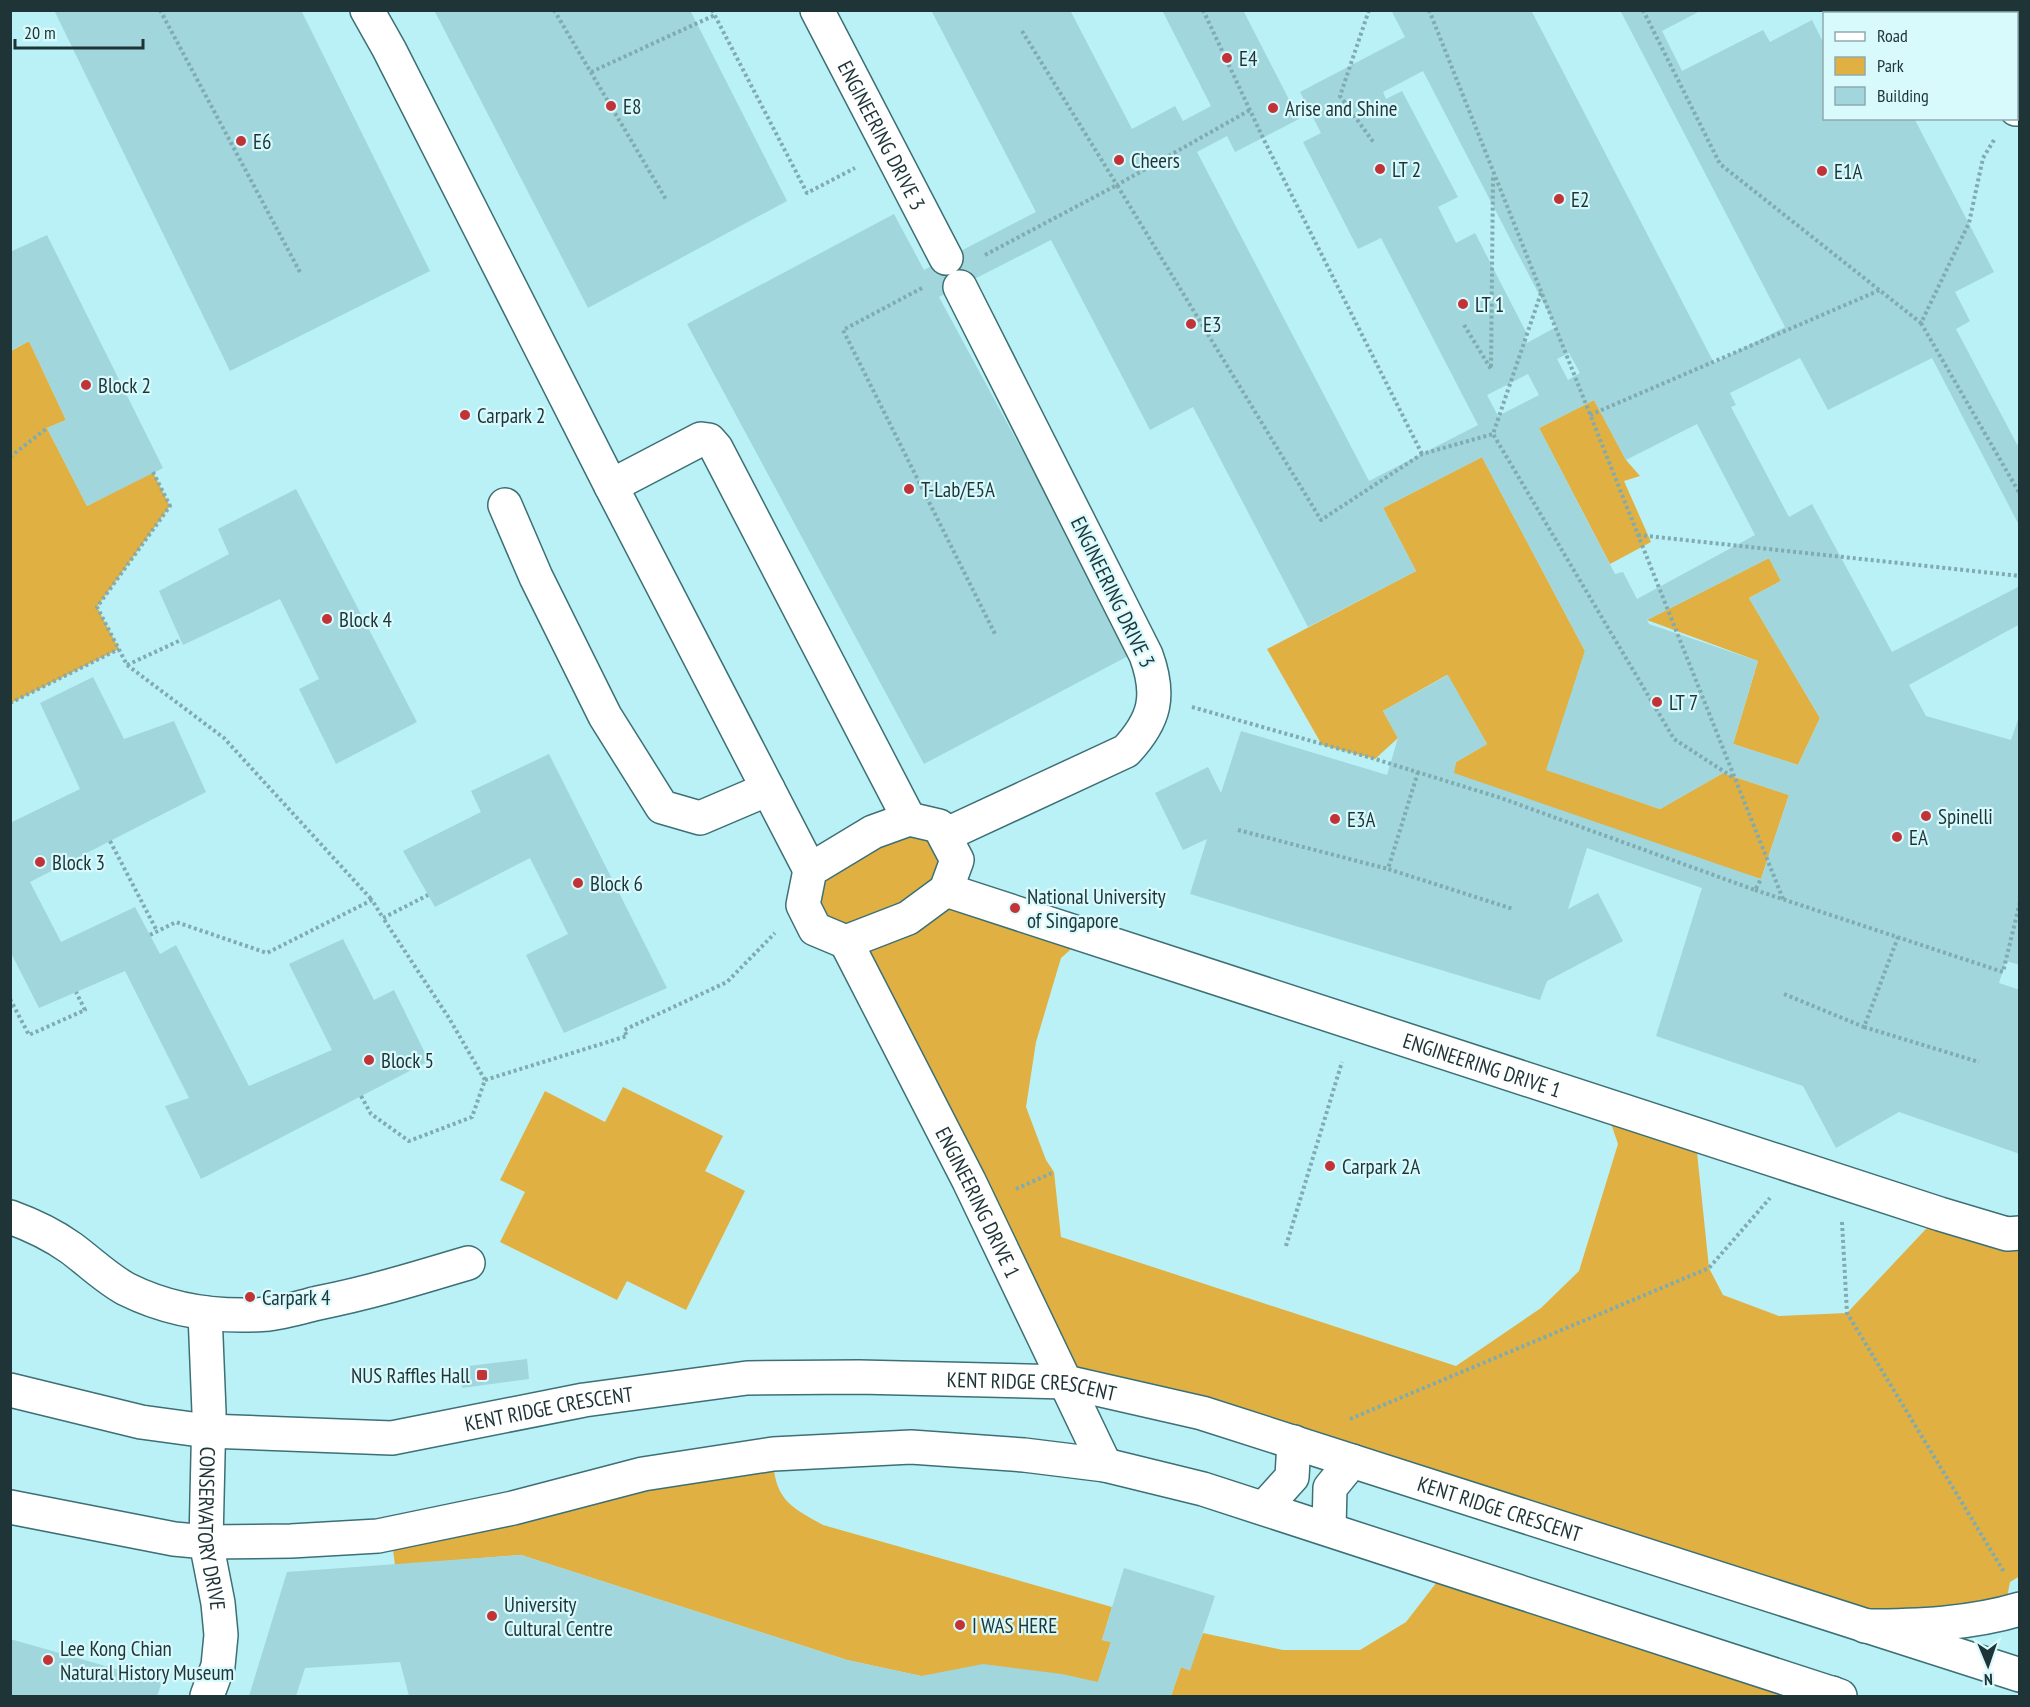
<svg xmlns="http://www.w3.org/2000/svg" width="2030" height="1707" viewBox="0 0 2030 1707" font-family="'PT Sans Narrow',sans-serif">
<rect width="100%" height="100%" fill="#baf1f7"/>
<g fill="#e1b042">
<polygon points="29,341 66,420 47,428 87,506 153,472 170,506 97,607 119,649 11,703 11,351"/>
<polygon points="1594,400 1626,460 1640,476 1624,481 1651,542 1610,564 1539,428"/>
<polygon points="1482,457 1585,651 1547,770 1660,809 1723,773 1789,795 1761,879 1450,783 1456,762 1487,744 1447,675 1383,711 1398,738 1375,759 1322,745 1267,649 1416,571 1383,508"/>
<polygon points="1769,558 1781,581 1749,598 1820,718 1798,765 1733,744 1758,661 1647,620"/>
<polygon points="939,826 947,890 1087,935 1061,958 1036,1042 1026,1107 1046,1160 1054,1172 1061,1237 1456,1366 1541,1308 1579,1271 1618,1144 1604,1103 1695,1133 1709,1268 1723,1295 1779,1316 1847,1313 1940,1214 2019,1233 2020,1576 2010,1582 2004,1613 1907,1626 1066,1382 846,942 815,929 810,870 839,851"/>
<polygon points="623,1087 723,1136 705,1171 745,1191 686,1310 627,1281 617,1300 500,1242 525,1192 500,1180 545,1091 605,1122"/>
<path d="M 750,1457 L 774,1470 C 778,1503 797,1510 823,1525 L 1112,1607 L 1102,1640 L 1111,1642 L 1098,1682 L 921,1676 L 847,1660 L 521,1555 L 395,1565 L 391,1535 Z"/>
<polygon points="1447,1569 1837,1696 1171,1696 1181,1667 1189,1670 1203,1633 1283,1650 1360,1650 1406,1622"/>
</g>
<g fill="#a0d6dc" fill-rule="evenodd">
<polygon points="54,10 301,10 430,271 230,371"/>
<polygon points="434,10 690,10 787,201 588,308"/>
<path d="M 931,10 L 1070,10 L 1132,129 L 1175,106 L 1183,121 L 1211,106 L 1162,10 L 1243,10 L 1299,119 L 1235,152 L 1227,136 L 1197,152 L 1369,481 L 1478,425 L 1381,238 L 1358,249 L 1303,142 L 1321,133 L 1300,92 L 1405,37 L 1391,10 L 1531,10 L 1714,363 L 1785,327 L 1620,10 L 1702,10 L 1662,31 L 1682,71 L 1763,30 L 1770,42 L 1812,20 L 1824,44 L 1824,118 L 1914,118 L 1994,272 L 1955,292 L 1970,321 L 1956,329 L 2020,450 L 2020,527 L 1932,358 L 1828,410 L 1800,358 L 1730,393 L 1736,405 L 1731,407 L 1789,517 L 1812,504 L 1892,652 L 2020,586 L 2020,624 L 1909,685 L 1926,716 L 2011,740 L 2020,714 L 2020,965 L 2006,961 L 1999,983 L 2020,990 L 2020,1154 L 1899,1112 L 1836,1148 L 1803,1086 L 1656,1036 L 1702,888 L 1587,848 L 1568,909 L 1598,893 L 1623,941 L 1547,981 L 1540,1000 L 1190,894 L 1207,839 L 1183,850 L 1155,793 L 1208,767 L 1221,793 L 1241,731 L 1387,775 L 1398,738 L 1383,711 L 1448,675 L 1487,744 L 1456,762 L 1454,773 L 1761,879 L 1789,795 L 1723,773 L 1660,809 L 1546,770 L 1585,651 L 1482,457 L 1383,508 L 1416,571 L 1308,627 L 1193,407 L 1150,430 L 1051,240 L 939,297 L 1132,654 L 924,764 L 687,324 L 894,214 L 924,270 L 1036,212 ZM 1423,71 L 1556,327 L 1527,343 L 1524,337 L 1528,336 L 1475,233 L 1456,243 L 1438,207 L 1458,197 L 1402,91 L 1386,99 L 1383,92 ZM 1569,353 L 1580,373 L 1568,380 L 1557,359 ZM 1528,374 L 1539,395 L 1498,416 L 1487,395 ZM 1594,400 L 1626,460 L 1697,424 L 1755,535 L 1637,599 L 1623,572 L 1615,574 L 1539,428 ZM 1769,558 L 1781,581 L 1749,598 L 1820,718 L 1798,765 L 1733,744 L 1758,661 L 1649,624 L 1647,620 Z"/>
<polygon points="1960,10 2020,10 2020,43 2016,44 2016,14 1962,14"/>
<polygon points="47,235 163,468 87,506 47,428 66,420 29,341 10,351 10,252"/>
<polygon points="296,489 417,722 336,764 299,689 319,679 280,599 183,645 159,591 229,554 218,529"/>
<polygon points="93,677 124,739 174,721 206,792 30,882 61,942 135,907 160,954 176,945 249,1086 332,1050 289,964 343,939 374,1000 394,990 429,1061 201,1179 165,1106 189,1098 125,971 39,1008 10,951 10,823 80,789 40,703"/>
<polygon points="549,754 667,988 564,1033 526,955 568,934 530,858 435,907 403,851 481,812 471,791"/>
<polygon points="527,1359 529,1379 462,1388 460,1367"/>
<polygon points="521,1555 847,1660 921,1676 983,1664 1062,1674 1098,1682 1111,1642 1102,1640 1124,1568 1215,1596 1190,1671 1181,1667 1171,1696 409,1696 400,1662 305,1668 296,1696 249,1696 287,1572"/>
<polygon points="10,1639 162,1682 157,1696 10,1696"/>
</g>
<g fill="none" stroke-linecap="round" stroke-linejoin="round">
<defs>
<g id="minor">
<polyline points="367,10 389,49 611,486 810,870"/>
<path id="s1" d="M 817,10 L 946,258"/>
<polyline points="1871,10 1873,14"/>
<polyline points="2016,109 2020,109"/>
<polyline points="611,486 701,439 709,440 716,448 909,819"/>
<polyline points="505,505 536,577 605,716 662,807 700,818 768,789"/>
<polygon points="909,819 939,826 957,860 946,890 908,918 846,942 815,929 803,905 810,870 873,832"/>
<path d="M 945,835 L 1126,751 C 1155,720 1161,696 1146,655 L 960,287"/>
<path id="s2" d="M 946,890 L 1940,1214 L 2007,1234 L 2020,1233"/>
<path id="s3" d="M 846,942 L 969,1181 L 1105,1465"/>
<path d="M 10,1217 C 32,1225 53,1235 71,1248 C 90,1262 106,1278 126,1289 C 170,1311 220,1318 269,1314 C 285,1312 302,1307 318,1303 C 369,1293 418,1278 468,1263"/>
<path id="s4" d="M 205,1313 L 209,1412 L 206,1542 L 218,1603 L 221,1635 L 218,1666 L 207,1696"/>
<path id="s5" d="M 10,1390 L 141,1422 L 207,1431 L 392,1438 L 584,1400 L 747,1378 L 859,1377 L 1066,1382 L 1202,1413 L 2020,1675"/>
<polyline points="10,1507 174,1539 206,1542 291,1541 378,1536 513,1508 643,1474 773,1454 911,1447 1024,1455 1105,1465 1203,1489 1840,1696"/>
<polyline points="1264,1508 1292,1477 1294,1442"/>
<polyline points="1329,1529 1330,1488 1352,1461"/>
</g>
<g id="major">
<path d="M 1865,1626 C 1917,1626 1970,1624 2020,1609"/>
<polyline points="1832,1693 1837,1696"/>
</g>
</defs>
<use href="#minor" stroke="#3c7075" stroke-width="36"/>
<use href="#major" stroke="#3c7075" stroke-width="36"/>
<g stroke="#80abb0" stroke-width="4" stroke-dasharray="3 3" stroke-linecap="butt">
<polyline points="160,10 301,274"/>
<polyline points="554,10 667,201"/>
<polyline points="712,10 807,193 855,168"/>
<polyline points="1203,10 1263,138 1422,454"/>
<polyline points="1369,10 1340,96 1374,143"/>
<polyline points="1429,10 1783,899"/>
<polyline points="1643,10 1720,164 1921,323 1969,223 1983,158 1994,140"/>
<polyline points="1022,31 1117,185 1250,110"/>
<polyline points="591,72 715,15"/>
<polyline points="985,255 1117,185 1321,520 1422,454 1493,434"/>
<polyline points="922,288 843,330 996,636"/>
<polyline points="1541,293 1493,434 1674,739 1734,778"/>
<polyline points="1921,323 2020,494"/>
<polyline points="1464,325 1491,369 1493,175"/>
<polyline points="1590,415 1880,290"/>
<polyline points="10,457 47,428"/>
<polyline points="153,472 170,506 97,607 127,665 181,640"/>
<polyline points="1638,535 2020,576"/>
<polyline points="127,665 224,738 372,900"/>
<polyline points="10,703 119,649"/>
<polyline points="1192,707 1375,759 1501,798 1755,890 1761,879"/>
<polyline points="1418,772 1388,869 1513,909"/>
<polyline points="1238,830 1388,869"/>
<polyline points="110,841 157,931"/>
<polyline points="1755,890 2003,972 2020,902"/>
<polyline points="150,935 176,922 267,953 372,900 383,918 428,895"/>
<polyline points="1784,994 1864,1027 1898,937"/>
<polyline points="10,999 29,1035 85,1010 76,992"/>
<polyline points="1864,1027 1979,1062"/>
<polyline points="485,1080 627,1036 624,1030 727,982 775,933"/>
<polyline points="361,1096 371,1114 409,1141 472,1117 485,1080 449,1018 383,918"/>
<polyline points="1016,1189 1054,1172"/>
<polyline points="1842,1222 1847,1313 2004,1572"/>
<polyline points="1286,1246 1342,1062"/>
<polyline points="1350,1419 1709,1268 1770,1198"/>
</g>
<use href="#minor" stroke="#fff" stroke-width="33"/>
<use href="#major" stroke="#fff" stroke-width="33"/>
</g>
<g fill="#c23337" stroke="#d9fafd" stroke-width="2">
<circle cx="1227" cy="58" r="6"/>
<circle cx="611" cy="106" r="6"/>
<circle cx="1273" cy="108" r="6"/>
<circle cx="241" cy="141" r="6"/>
<circle cx="1119" cy="160" r="6"/>
<circle cx="1380" cy="169" r="6"/>
<circle cx="1822" cy="171" r="6"/>
<circle cx="1559" cy="199" r="6"/>
<circle cx="1463" cy="304" r="6"/>
<circle cx="1191" cy="324" r="6"/>
<circle cx="86" cy="385" r="6"/>
<circle cx="465" cy="415" r="6"/>
<circle cx="909" cy="489" r="6"/>
<circle cx="327" cy="619" r="6"/>
<circle cx="1657" cy="702" r="6"/>
<circle cx="1926" cy="816" r="6"/>
<circle cx="1335" cy="819" r="6"/>
<circle cx="1897" cy="837" r="6"/>
<circle cx="40" cy="862" r="6"/>
<circle cx="578" cy="883" r="6"/>
<circle cx="1015" cy="908" r="6"/>
<circle cx="369" cy="1060" r="6"/>
<circle cx="1330" cy="1166" r="6"/>
<circle cx="250" cy="1297" r="6"/>
<rect x="476" y="1369" width="12" height="12" rx="3"/>
<circle cx="492" cy="1616" r="6"/>
<circle cx="960" cy="1625" r="6"/>
<circle cx="48" cy="1660" r="6"/>
</g>
<g text-anchor="middle" dominant-baseline="central" stroke-width="4.5" stroke-linejoin="round" paint-order="stroke">
<g font-size="21" fill="#1e3437" stroke="#d9fafd" text-anchor="start">
<text x="1239" y="58">E4</text>
<text x="623" y="106">E8</text>
<text x="1285" y="108">Arise and Shine</text>
<text x="253" y="141">E6</text>
<text x="1131" y="160">Cheers</text>
<text x="1392" y="169">LT 2</text>
<text x="1834" y="171">E1A</text>
<text x="1571" y="199">E2</text>
<text x="1475" y="304">LT 1</text>
<text x="1203" y="324">E3</text>
<text x="98" y="385">Block 2</text>
<text x="477" y="415">Carpark 2</text>
<text x="921" y="489">T-Lab/E5A</text>
<text x="339" y="619">Block 4</text>
<text x="1669" y="702">LT 7</text>
<text x="1938" y="816">Spinelli</text>
<text x="1347" y="819">E3A</text>
<text x="1909" y="837">EA</text>
<text x="52" y="862">Block 3</text>
<text x="590" y="883">Block 6</text>
<text x="1027" y="896">National University<tspan x="1027" dy="24">of Singapore</tspan></text>
<text x="381" y="1060">Block 5</text>
<text x="1342" y="1166">Carpark 2A</text>
<text x="262" y="1297">Carpark 4</text>
<text x="470" y="1375" text-anchor="end">NUS Raffles Hall</text>
<text x="504" y="1604">University<tspan x="504" dy="24">Cultural Centre</tspan></text>
<text x="972" y="1625">I WAS HERE</text>
<text x="60" y="1648">Lee Kong Chian<tspan x="60" dy="24">Natural History Museum</tspan></text>
</g>
<g font-size="21" fill="#1e3437" stroke="#d9fafd">
<text stroke="none"><textPath href="#s1" startOffset="141">ENGINEERING DRIVE 3</textPath></text>
<text transform="translate(1113 592) rotate(64)">ENGINEERING DRIVE 3</text>
<text stroke="none"><textPath href="#s2" startOffset="564">ENGINEERING DRIVE 1</textPath></text>
<text stroke="none"><textPath href="#s3" startOffset="292">ENGINEERING DRIVE 1</textPath></text>
<text stroke="none"><textPath href="#s5" startOffset="1032">KENT RIDGE CRESCENT</textPath></text>
<text stroke="none"><textPath href="#s5" startOffset="546">KENT RIDGE CRESCENT</textPath></text>
<text stroke="none"><textPath href="#s5" startOffset="1518">KENT RIDGE CRESCENT</textPath></text>
<text stroke="none"><textPath href="#s4" startOffset="216">CONSERVATORY DRIVE</textPath></text>
</g>
</g>
<rect width="2030" height="1707" fill="none" stroke="#1e3437" stroke-width="24"/>
<rect x="1823" y="12" width="195" height="108" fill="#d9fafd" stroke="#8eabae" stroke-width="1.5"/>
<rect x="1835" y="32" width="30" height="9" fill="#ffffff" stroke="#8eabae" stroke-width="1.5"/>
<text x="1877" y="42" font-size="18" fill="#1e3437">Road</text>
<rect x="1835" y="57" width="30" height="18" fill="#e1b042" stroke="#8eabae" stroke-width="1.5"/>
<text x="1877" y="72" font-size="18" fill="#1e3437">Park</text>
<rect x="1835" y="87" width="30" height="18" fill="#a0d6dc" stroke="#8eabae" stroke-width="1.5"/>
<text x="1877" y="102" font-size="18" fill="#1e3437">Building</text>
<g transform="translate(1988 1665) rotate(178)" stroke="#d9fafd" stroke-width="4.5" paint-order="stroke">
<path d="M0-4.5L10 22L0 15L-10 22Z" fill="#1e3437"/>
<text y="-9" font-size="16" font-weight="bold" text-anchor="middle" fill="#1e3437">N</text>
</g>
<path d="M15 39v9h128v-9" fill="none" stroke="#1e3437" stroke-width="3"/>
<text x="24" y="39" font-size="18" fill="#1e3437" stroke="#d9fafd" stroke-width="4.5" paint-order="stroke">20 m</text>
</svg>
